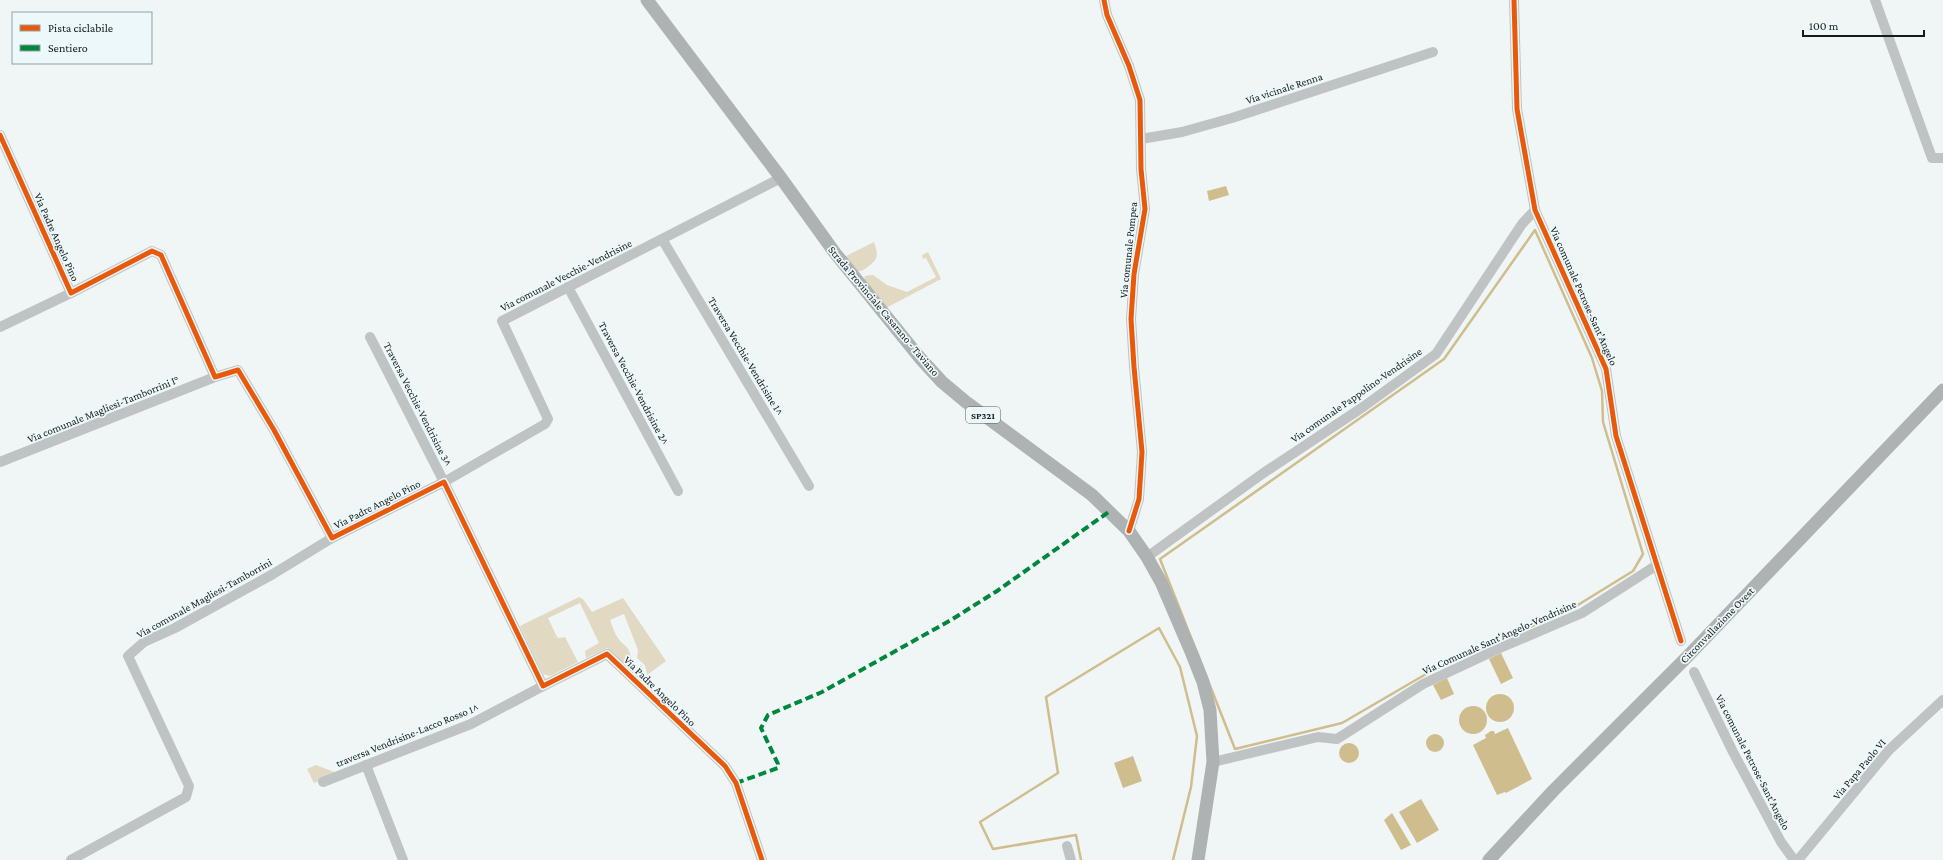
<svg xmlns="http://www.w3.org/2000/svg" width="1943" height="860" viewBox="0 0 1943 860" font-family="'Crimson Pro',serif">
<rect width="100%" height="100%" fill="#f0f6f6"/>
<g fill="#e1d9c1">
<path d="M 874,242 C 878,253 879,259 869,266 C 865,269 862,272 857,271 L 846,256 Z"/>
<polygon points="928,252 941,279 886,308 864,280 865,276 873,275 887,285 907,292 936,277 926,258 923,259 922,255"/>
<path d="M 579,597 L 583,599 L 592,612 L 623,598 L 666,661 L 647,675 L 645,665 L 637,658 L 638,650 L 624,614 L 610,620 C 612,625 614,631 616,635 C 624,649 632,644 630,663 L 626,667 L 607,648 L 586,658 L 585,651 L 599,643 L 580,603 L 548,618 L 557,637 L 559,638 L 565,637 L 578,662 L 550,676 L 543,674 L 520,626 Z"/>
<polygon points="316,765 337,773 314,783 307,769"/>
</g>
<g fill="#cfbd8d">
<polygon points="1226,186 1229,195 1209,201 1207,191"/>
<polygon points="1501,653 1513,678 1501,684 1489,659"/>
<polygon points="1447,678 1454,694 1441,700 1433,685"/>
<circle cx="1500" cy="708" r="14"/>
<circle cx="1473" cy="720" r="14"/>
<polygon points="1508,728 1532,779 1506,793 1505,792 1497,795 1473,745 1486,738 1485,735 1491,731 1494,731 1495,734"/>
<circle cx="1435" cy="743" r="9"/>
<circle cx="1349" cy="753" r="10"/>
<polygon points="1133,756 1142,781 1123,788 1114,763"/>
<polygon points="1421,799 1439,830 1417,843 1399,812"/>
<polygon points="1392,813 1411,845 1401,850 1384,820"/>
</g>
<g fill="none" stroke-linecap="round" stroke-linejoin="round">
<g stroke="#cfbd8d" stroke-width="2.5">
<polygon points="1535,230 1592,358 1602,391 1603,422 1643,554 1633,571 1573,608 1433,670 1342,723 1235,749 1160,559 1444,359"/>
<polyline points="1081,860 1076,835 993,849 980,822 1058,773 1046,697 1159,628 1180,667 1197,736 1191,787 1173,860"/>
</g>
<g stroke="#c0c3c3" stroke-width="10">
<polyline points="1104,0 1107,15 1129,66 1140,100 1141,169 1145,209 1134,274 1131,319 1134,367 1142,452 1139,499 1129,531"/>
<polyline points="1514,0 1517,109 1535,210 1606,369 1616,436 1681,641"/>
<polyline points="1875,0 1932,158 1943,158"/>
<polyline points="0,135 71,293 152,251 161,255 215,377 238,370 274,430 332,538 444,482 543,686 607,654 725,766 736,783 762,860"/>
<polyline points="1141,139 1182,132 1232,118 1433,52"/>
<polyline points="662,239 809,486"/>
<polyline points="568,287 678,491"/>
<polyline points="0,327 71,293"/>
<polyline points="370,337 444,482 545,424 548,419 502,321 781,178"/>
<polyline points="0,462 215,377"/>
<polyline points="1147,557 1262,474 1363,407 1436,354 1522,224 1535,210"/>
<polyline points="1694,672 1733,752 1781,842 1794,860"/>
<polyline points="1213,762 1318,737 1337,739 1423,684 1500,648 1582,613 1657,565"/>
<polyline points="366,765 403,860"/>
<polyline points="323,782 471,724 543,686"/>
<polyline points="1067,846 1071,860"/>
<polyline points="71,860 186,797 189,786 128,656 144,642 175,628 273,574 332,538"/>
<polyline points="1798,860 1889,750 1943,700"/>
</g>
<g stroke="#afb2b2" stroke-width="13">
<polyline points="647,0 781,178 835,253 920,358 942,382 966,402 1092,495 1129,531 1147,557 1161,582 1192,654 1203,682 1210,710 1213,762 1198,860"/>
<polyline points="1489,860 1553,791 1687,657 1943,390"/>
</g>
<polyline stroke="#00873e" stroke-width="4" stroke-dasharray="8 4" stroke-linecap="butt" points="736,783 778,768 778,764 761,728 768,715 822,692 951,620 997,591 1110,511"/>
<defs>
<g id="cycleway">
<polyline points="1104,0 1107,15 1129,66 1140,100 1141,169 1145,209 1134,274 1131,319 1134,367 1142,452 1139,499 1129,531"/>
<polyline points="1514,0 1517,109 1535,210 1606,369 1616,436 1681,641"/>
<polyline points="0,135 71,293 152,251 161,255 215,377 238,370 274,430 332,538 444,482 543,686 607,654 725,766 736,783 762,860"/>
</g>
</defs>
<use href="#cycleway" stroke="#ecf8fa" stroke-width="8"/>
<use href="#cycleway" stroke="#e8590c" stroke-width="5"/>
</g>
<g text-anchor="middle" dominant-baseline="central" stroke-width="3.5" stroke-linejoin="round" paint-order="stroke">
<rect fill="#ecf8fa" stroke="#565d5e" stroke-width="1" x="966" y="407" width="34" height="16" rx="3"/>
<g font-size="10" font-weight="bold" fill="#161a1b">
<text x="983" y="415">SP321</text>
</g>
<g font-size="11" fill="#161a1b" stroke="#ecf8fa">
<text transform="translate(1284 88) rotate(-18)">Via vicinale Renna</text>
<text transform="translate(57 237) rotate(66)">Via Padre Angelo Pino</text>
<text transform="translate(1128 250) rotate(-84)">Via comunale Pompea</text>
<text transform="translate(566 275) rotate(-27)">Via comunale Vecchie-Vendrisine</text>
<text transform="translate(1584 296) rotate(66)">Via comunale Petrose-Sant'Angelo</text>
<text transform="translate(884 311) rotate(50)">Strada Provinciale Casarano - Taviano</text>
<text transform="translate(746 356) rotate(59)">Traversa Vecchie-Vendrisine 1^</text>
<text transform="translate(634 383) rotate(62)">Traversa Vecchie-Vendrisine 2^</text>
<text transform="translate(1356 395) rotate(-35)">Via comunale Pappolino-Vendrisine</text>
<text transform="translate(418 404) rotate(63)">Traversa Vecchie-Vendrisine 3^</text>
<text transform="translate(103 409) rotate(-22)">Via comunale Magliesi-Tamborrini I°</text>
<text transform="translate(377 504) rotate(-27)">Via Padre Angelo Pino</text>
<text transform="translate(204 598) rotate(-29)">Via comunale Magliesi-Tamborrini</text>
<text transform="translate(1717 625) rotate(-46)">Circonvallazione Ovest</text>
<text transform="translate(1499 637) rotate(-24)">Via Comunale Sant'Angelo-Vendrisine</text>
<text transform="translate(660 691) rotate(44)">Via Padre Angelo Pino</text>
<text transform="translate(407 735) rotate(-22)">traversa Vendrisine-Lacco Rosso 1^</text>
<text transform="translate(1753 762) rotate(63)">Via comunale Petrose-Sant'Angelo</text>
<text transform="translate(1859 769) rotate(-50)">Via Papa Paolo VI</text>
</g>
</g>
<rect x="12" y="12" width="140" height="52" fill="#ecf8fa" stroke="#969fa1"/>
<rect x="20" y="25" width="20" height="6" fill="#e8590c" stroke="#969fa1"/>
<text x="48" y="32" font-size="12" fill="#161a1b">Pista ciclabile</text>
<rect x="20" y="45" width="20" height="6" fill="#00873e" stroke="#969fa1"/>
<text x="48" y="52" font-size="12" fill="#161a1b">Sentiero</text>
<path d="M1803 30v6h121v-6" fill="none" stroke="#161a1b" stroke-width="2"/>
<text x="1809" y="30" font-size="12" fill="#161a1b" stroke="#ecf8fa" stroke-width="3" paint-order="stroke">100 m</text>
</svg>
